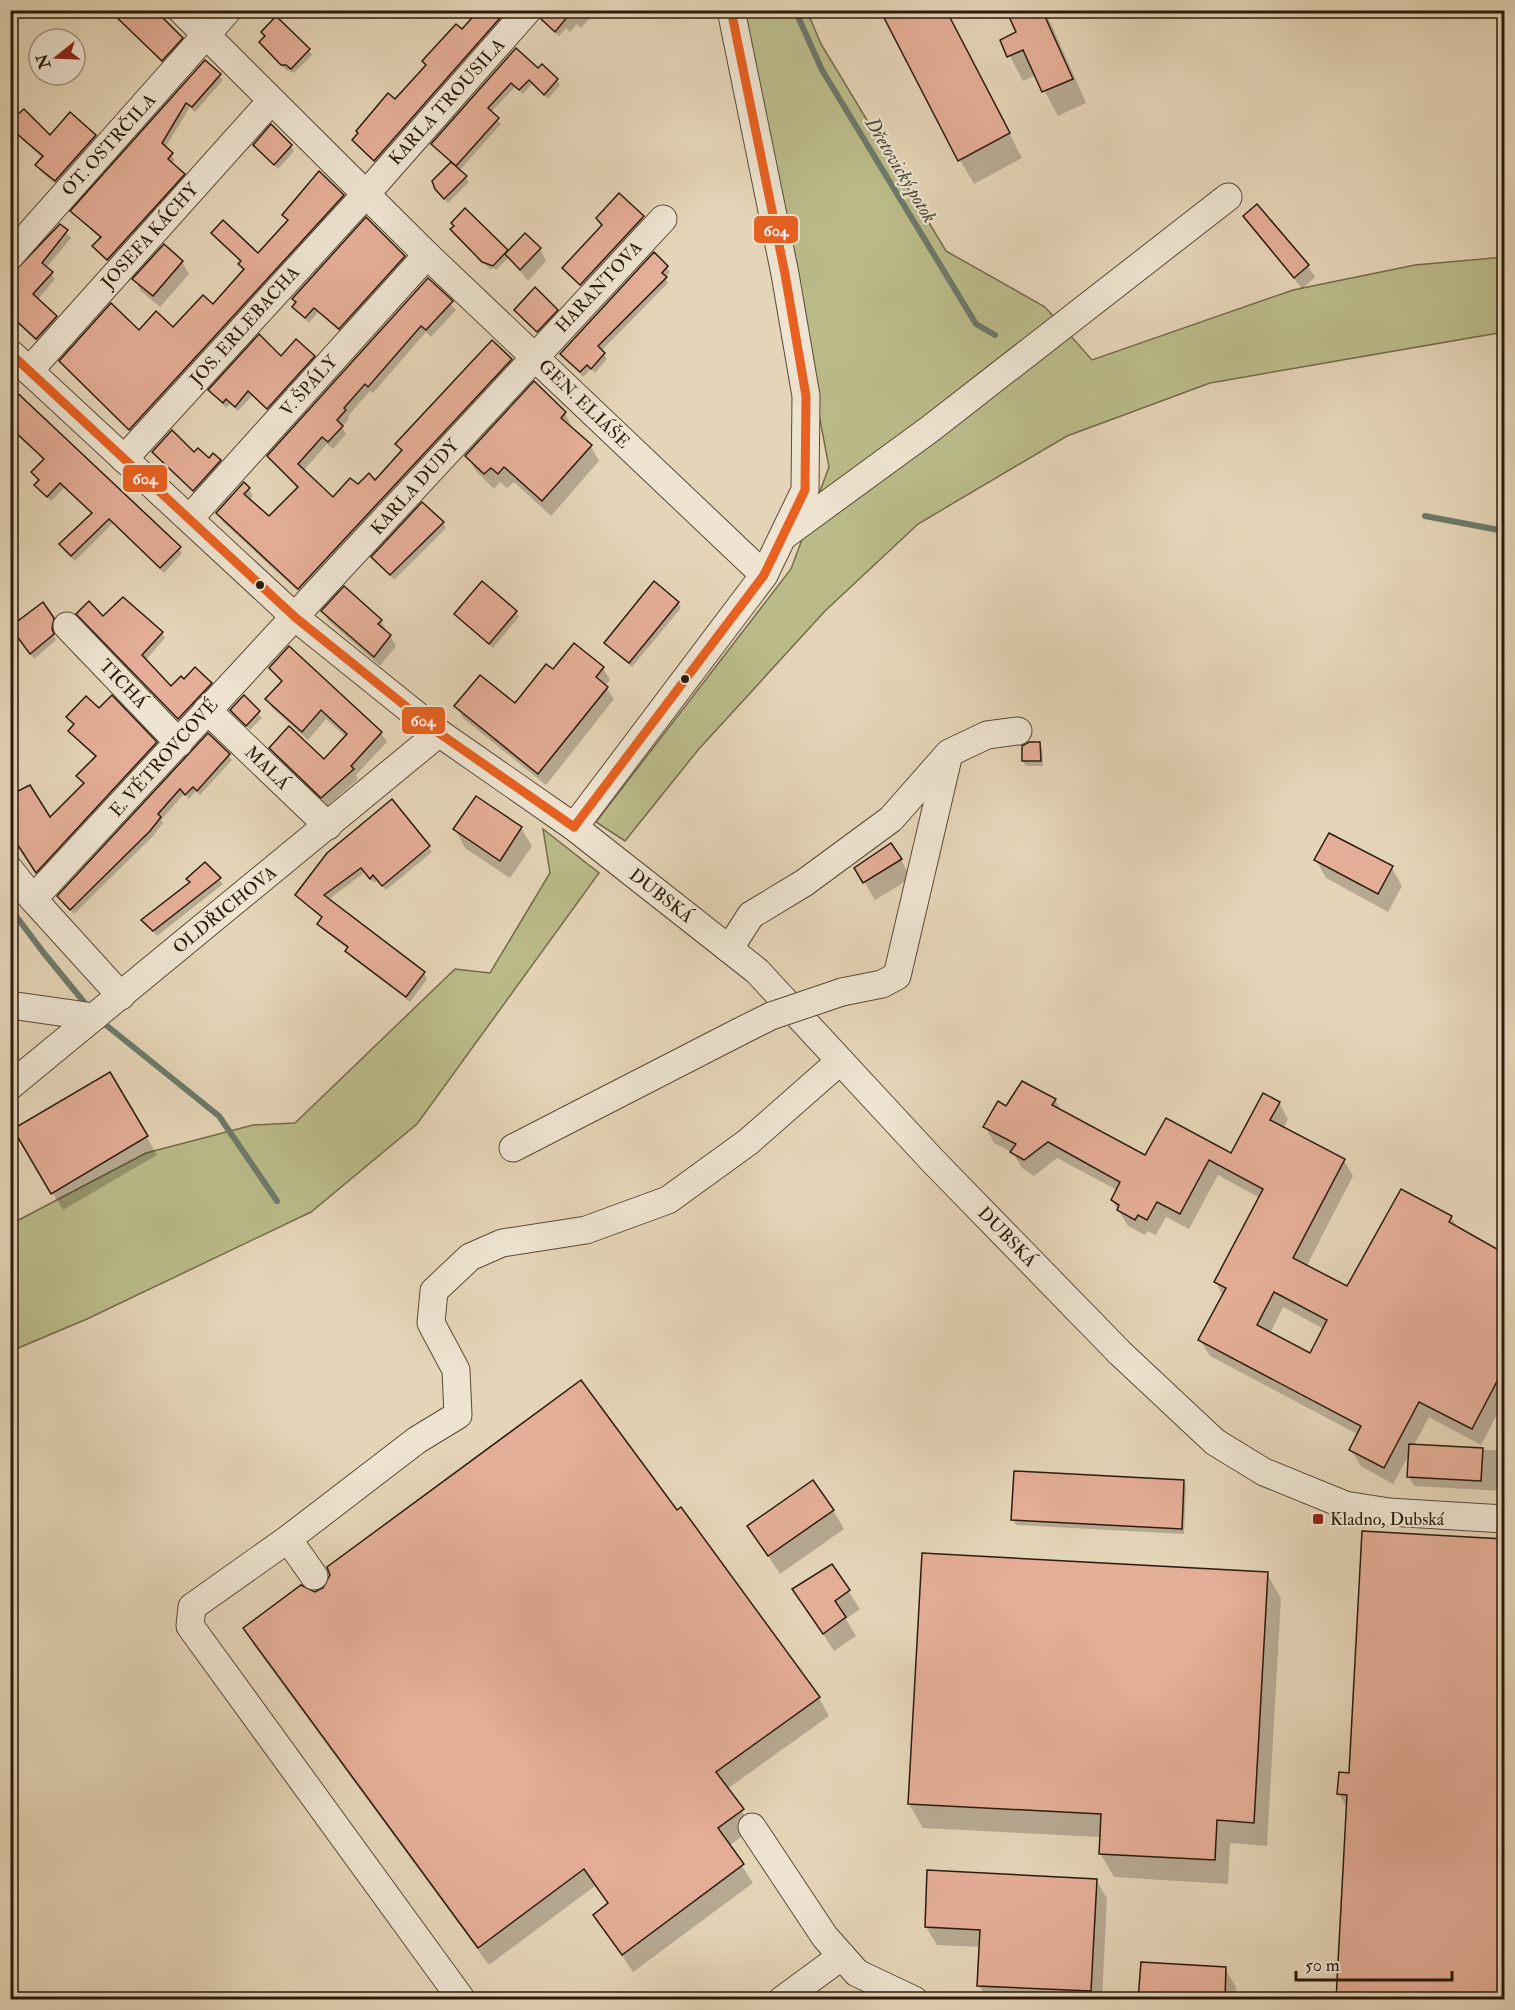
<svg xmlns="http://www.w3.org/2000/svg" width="1515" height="2010" viewBox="0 0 1515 2010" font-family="'IM FELL Double Pica',serif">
<rect width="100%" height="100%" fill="#e5d5b8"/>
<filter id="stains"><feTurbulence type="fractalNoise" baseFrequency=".00333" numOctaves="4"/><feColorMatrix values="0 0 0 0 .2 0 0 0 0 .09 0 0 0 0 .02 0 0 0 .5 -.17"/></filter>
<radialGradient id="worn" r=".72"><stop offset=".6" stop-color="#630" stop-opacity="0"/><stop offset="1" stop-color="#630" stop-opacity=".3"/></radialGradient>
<g fill="#bbbb8a" stroke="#746b4a" stroke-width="1.5">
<polygon points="742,11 807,11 821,44 946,251 1045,307 1092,360 1293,290 1415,265 1504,257 1504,332 1210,383 1067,436 918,524 825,611 698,750 625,841 596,822 791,569 829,467"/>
<polygon points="543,829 599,873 417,1124 311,1212 87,1319 11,1351 11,1224 146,1153 253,1125 295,1123 455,969 490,973 550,873"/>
</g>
<g fill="#0003" fill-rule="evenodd">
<polygon points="481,10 516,10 378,165 353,140"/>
<polygon points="544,10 587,10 591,17 581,28 577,24 570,32 566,28 559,36 546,24 542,19"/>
<polygon points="945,10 1022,158 974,184 960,160"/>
<polygon points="1008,10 1045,10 1086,103 1058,116 1036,75 1023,81 1002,41 1018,33"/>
<polygon points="112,12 181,38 184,44 165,66"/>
<polygon points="261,42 309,50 312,55 294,73 286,70"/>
<polygon points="516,50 538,70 557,80 560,85 548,99 532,84 523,94 515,87 491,112 501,124 459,171 469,182 448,203 436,188 452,164 433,144"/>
<polygon points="205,62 223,80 195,112 190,107 165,148 175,160 171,164 187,180 111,264 94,246 101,239 72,212"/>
<polygon points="10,128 50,138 95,136 99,144 60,188 41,172 37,165 43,159"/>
<polygon points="255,145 291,146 294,151 278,169"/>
<polygon points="343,196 346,201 133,434 64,367 61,362 139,332 173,329 213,306 244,270 242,263 213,234 258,255 288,221 284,215"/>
<polygon points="643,217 646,222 584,289 567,274 564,268 603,226 597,218"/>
<polygon points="1245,217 1308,266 1315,277 1302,289"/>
<polygon points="452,223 508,253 540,249 546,261 528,281 509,257 496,270 493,267 491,270 455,235"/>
<polygon points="60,226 71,238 46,268 55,279 37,300 59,324 40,345 10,316 10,272 22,268"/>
<polygon points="654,254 670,272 665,278 668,283 601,351 607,359 595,373 591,369 583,377 561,354"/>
<polygon points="404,256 407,262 342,334 318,312 309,323 294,307 297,304 294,299"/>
<polygon points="182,262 189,274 160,307 141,291 134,279"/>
<polygon points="428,280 456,310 431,337 426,332 373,393 370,391 348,416 349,419 342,427 346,434 333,449 327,444 303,471 333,499 358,486 375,482 402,453 397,444 511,360 515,368 303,596 222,521 218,513 249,489 253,496 249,500 269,518 298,489 269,457"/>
<polygon points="516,310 556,310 560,316 541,336"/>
<polygon points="314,357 317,362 271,413 252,396 238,411 230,404 226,408 210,390 281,358"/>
<polygon points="10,388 179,548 182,553 164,573 113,523 75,561 64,550 61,545 93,514 64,488 51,501 39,490 36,485 40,481 33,472 44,460 10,429"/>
<polygon points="565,413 573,430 591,446 599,461 551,516 514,482 507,488 500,482 494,489 476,471 467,456"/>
<polygon points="154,452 194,454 220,461 223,467 197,495"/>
<polygon points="443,523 446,528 394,580 373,557"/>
<polygon points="678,602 681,608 632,667 609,648 606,643"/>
<polygon points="42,604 56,625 54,636 56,640 34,659 11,628"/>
<polygon points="323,611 381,621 396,646 380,666 329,621"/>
<polygon points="516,612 519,617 493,648 455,614"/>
<polygon points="103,618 162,633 165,638 145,661 172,689 184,681 211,684 214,689 182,724 81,619"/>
<polygon points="289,648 381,733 387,742 356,775 358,779 327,806 276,757 271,748 324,761 346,737 326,719 308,740 272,708 267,699 282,683 270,668"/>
<polygon points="603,668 610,680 605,686 614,699 546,785 463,718 456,706 515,705 553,671"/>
<polygon points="244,697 262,718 250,730 232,710"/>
<polygon points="99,710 155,743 159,750 40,878 10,831 50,819 84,785 78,776 96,758 74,737 70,731 74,726 67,717"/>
<polygon points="208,735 232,760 200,795 196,791 189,799 184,794 161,820 163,823 152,837 74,914 59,897"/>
<polygon points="1039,744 1042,749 1043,766 1026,766 1023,761"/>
<polygon points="392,801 432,852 386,890 377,880 374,883 365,872 328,900 424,973 427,979 410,1002 350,956 348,949 322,929 319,924 323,919 296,895"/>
<polygon points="521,828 532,846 510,878 465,848 455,829"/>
<polygon points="901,860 911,878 875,900 856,868"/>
<polygon points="1316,860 1392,868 1402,886 1388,912 1326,878"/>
<polygon points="205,864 223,884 157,936 143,920 191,883 188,879"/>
<polygon points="10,1056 22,1077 10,1086"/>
<polygon points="110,1074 157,1155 63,1210 15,1130"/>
<path d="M 1055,1100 L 1062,1112 L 1146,1157 L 1232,1155 L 1279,1103 L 1288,1119 L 1284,1128 L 1344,1160 L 1353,1176 L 1306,1267 L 1347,1288 L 1451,1217 L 1459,1230 L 1504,1255 L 1504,1401 L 1481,1445 L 1429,1417 L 1414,1445 L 1504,1451 L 1504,1491 L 1414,1486 L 1409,1477 L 1410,1453 L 1393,1484 L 1361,1466 L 1351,1450 L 1359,1435 L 1210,1356 L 1200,1340 L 1223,1296 L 1216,1282 L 1260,1198 L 1218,1175 L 1189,1229 L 1166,1217 L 1156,1235 L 1147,1231 L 1145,1235 L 1128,1226 L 1122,1216 L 1112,1200 L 1117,1190 L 1057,1158 L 1034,1176 L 1022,1168 L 1013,1153 L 994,1143 L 985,1126 L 1007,1108 ZM 1283,1307 L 1324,1329 L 1310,1355 L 1270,1334 Z"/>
<polygon points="1183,1481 1186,1487 1184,1534 1016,1525 1013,1520"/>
<polygon points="833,1510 844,1529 780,1574 749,1527"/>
<polygon points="676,1512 819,1698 829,1716 727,1789 753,1828 729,1846 753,1883 633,1972 595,1915 609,1905 595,1886 489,1965 255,1647 244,1629 315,1593"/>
<polygon points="1364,1533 1504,1540 1504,2000 1338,2000 1348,1810 1339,1794 1351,1774"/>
<polygon points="832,1566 860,1609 846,1619 856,1636 834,1651 794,1590"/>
<polygon points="1267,1574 1281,1598 1267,1846 1230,1843 1228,1884 1114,1877 1100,1853 1101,1837 923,1828 909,1804"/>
<polygon points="1096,1880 1107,1898 1102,2000 987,2000 979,1985 981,1947 937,1945 926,1927"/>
<polygon points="1225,1969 1236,1987 1235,2000 1140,2000"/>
</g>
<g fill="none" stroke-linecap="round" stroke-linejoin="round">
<g stroke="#6c7a6a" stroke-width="6">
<polyline points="795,10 822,70 976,324 995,335"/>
<polyline points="1425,516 1504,531"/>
<polyline points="10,908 43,952 88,1007"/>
<polyline points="101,1021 219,1116 277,1201"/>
</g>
</g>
<g fill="#e5ae98" stroke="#2c1b0b" stroke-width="1.5" fill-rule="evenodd">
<polygon points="109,10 155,10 183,38 162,61"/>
<polygon points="479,10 507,10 374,161 352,140 358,133 356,131 388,93 395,99 426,65 422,61 456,24 462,29"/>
<polygon points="543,10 573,10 555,32 541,19"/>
<polygon points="880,10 946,10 1010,133 958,161"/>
<polygon points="1006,10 1042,10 1073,79 1042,92 1023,50 1007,57 1000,40 1016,32"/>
<polygon points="276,16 310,49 291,69 286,65 281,65 259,42 265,36 261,32"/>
<polygon points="516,48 538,68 542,64 558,79 544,95 529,80 519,90 511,83 488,108 499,118 456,166 431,144"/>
<polygon points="205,60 221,74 192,107 186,103 162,143 173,153 168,159 185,174 107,260 92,246 101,237 70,211"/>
<polygon points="24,109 50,135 70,112 96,135 55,181 35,165 43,156 10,128 10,121"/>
<polygon points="271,124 292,145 274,165 253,145"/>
<polygon points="451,162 467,176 444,199 435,189 432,181"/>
<polygon points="319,171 344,195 129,430 59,361 111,303 139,330 156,311 173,327 203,295 213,304 244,269 238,264 241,261 211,233 223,220 258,253 288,220 282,215"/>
<polygon points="619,193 644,216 580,285 562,268 602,225 596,218"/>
<polygon points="1257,204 1309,265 1294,278 1243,216"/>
<polygon points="465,208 508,250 493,266 482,262 450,229 454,226 451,223"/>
<polygon points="366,217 405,256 339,329 314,308 305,318 292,307 296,302 292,299"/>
<polygon points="60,224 68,230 42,263 53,272 33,294 57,316 36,339 10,315 10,276"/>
<polygon points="525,233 541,248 520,270 505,254"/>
<polygon points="164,244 183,261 153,296 132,279"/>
<polygon points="654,252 668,266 662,273 667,277 598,346 605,353 591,369 587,365 580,372 560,354"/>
<polygon points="428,278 453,301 426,330 421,326 368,387 365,384 344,408 346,410 337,420 343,426 328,442 322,437 298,464 333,497 350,478 358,484 369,473 375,480 402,450 395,444 492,340 512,359 298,589 216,513 244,482 250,488 244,494 269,516 298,487 267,456"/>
<polygon points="535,287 558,310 537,332 514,310"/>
<polygon points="259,334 281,356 296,339 315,356 267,409 248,391 235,407 226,399 223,403 208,390"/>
<polygon points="534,381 566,412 561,418 592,445 542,501 504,467 498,474 491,468 484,474 465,456"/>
<polygon points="10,386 181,547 160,568 109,519 71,556 59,544 92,513 60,483 47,497 34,485 39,480 31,472 44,459 10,427"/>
<polygon points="172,430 194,452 198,448 209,458 213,453 221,460 193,491 152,452"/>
<polygon points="422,502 444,522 390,575 371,557"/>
<polygon points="482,581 517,611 489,644 454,614"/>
<polygon points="654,581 679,602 629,663 604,643"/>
<polygon points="344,586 382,620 378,624 391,635 374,657 321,611"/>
<polygon points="123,597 163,632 142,655 171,686 181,676 184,679 195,667 212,683 178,719 76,614 89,601 103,616"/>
<polygon points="43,602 54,618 52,629 54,634 30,654 10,627"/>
<polygon points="574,643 604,667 596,677 608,687 538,774 454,706 480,675 515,703 546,664 553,669"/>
<polygon points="289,646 382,732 351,766 354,769 321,798 269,748 289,726 324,759 347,734 321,710 302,732 265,699 282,681 269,668"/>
<polygon points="112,695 157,742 36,873 10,833 10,795 30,785 50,817 84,783 76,776 96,756 68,731 74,724 66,717 86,696 99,708"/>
<polygon points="244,695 260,711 246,726 230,710"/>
<polygon points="208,733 230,754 197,791 193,787 185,795 180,789 158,814 161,817 150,831 70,910 57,896"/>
<polygon points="1029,742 1040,742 1041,761 1022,761 1022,746"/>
<polygon points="476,796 522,827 500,861 453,829"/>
<polygon points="392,799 430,846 382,886 373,875 370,879 361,868 324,895 425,972 406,997 345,951 348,947 317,924 322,917 295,895 327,853"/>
<polygon points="1329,833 1393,866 1378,894 1314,860"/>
<polygon points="891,843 902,859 863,883 854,868"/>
<polygon points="205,862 221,878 153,931 141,920 190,882 186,879"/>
<polygon points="110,1072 148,1136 51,1194 13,1129"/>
<path d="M 1022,1081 L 1056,1099 L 1052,1105 L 1145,1155 L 1166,1118 L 1231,1153 L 1263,1093 L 1280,1102 L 1270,1120 L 1345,1159 L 1293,1258 L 1347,1286 L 1401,1189 L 1452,1216 L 1449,1222 L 1504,1253 L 1504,1368 L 1472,1429 L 1419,1402 L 1384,1468 L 1349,1450 L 1361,1426 L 1198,1340 L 1226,1288 L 1214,1282 L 1263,1189 L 1209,1160 L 1180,1214 L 1157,1202 L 1147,1220 L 1138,1215 L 1135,1220 L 1117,1210 L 1119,1205 L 1111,1200 L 1120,1182 L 1048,1142 L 1024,1160 L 1010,1152 L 1016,1144 L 983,1127 L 998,1101 L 1006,1106 ZM 1274,1292 L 1327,1320 L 1310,1353 L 1257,1325 Z"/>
<polygon points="581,1380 677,1510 681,1507 820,1697 716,1772 744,1809 718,1828 744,1864 622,1955 593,1915 608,1903 584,1869 478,1948 243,1628 301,1585 315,1592 323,1588 330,1575 327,1567"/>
<polygon points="1409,1444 1483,1448 1481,1481 1407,1477"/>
<polygon points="1014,1471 1184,1480 1182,1529 1011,1520"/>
<polygon points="813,1480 834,1510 768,1556 747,1526"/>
<polygon points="1362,1531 1504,1539 1504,2000 1336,2000 1347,1795 1337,1794 1339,1772 1349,1773"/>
<polygon points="922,1553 1268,1572 1254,1823 1217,1820 1215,1860 1099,1854 1101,1814 908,1804"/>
<polygon points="832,1564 850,1590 835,1601 846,1617 823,1634 792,1589"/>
<polygon points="927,1870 1097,1879 1091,1991 977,1986 980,1930 925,1927"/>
<polygon points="1141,1962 1226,1967 1225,2000 1138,2000"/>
</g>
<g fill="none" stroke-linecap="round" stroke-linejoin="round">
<defs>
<g id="minor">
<polyline points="181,10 427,255 764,575"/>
<polyline points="10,256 228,10"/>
<polyline points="10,353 296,618 439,733 574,827 757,971 933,1161 1120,1353 1215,1442 1264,1472 1345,1505 1389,1512 1504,1519"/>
<polyline points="29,371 271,101"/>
<polyline points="124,459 366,194 528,10"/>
<polyline points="190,518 427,255"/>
<polyline points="785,535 930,429 1228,197"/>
<polyline points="67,626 179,743"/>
<polyline points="207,710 328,826"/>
<polyline points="574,827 764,575 805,490 806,396 785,274 731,10"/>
<polyline points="10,870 33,899 121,996"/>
<polyline points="33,899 663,219"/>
<polyline points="729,949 751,915 804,883 891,819 949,753 987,735 1018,731"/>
<polyline points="842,992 882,984 897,976 948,758"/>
<polyline points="10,1005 94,1017"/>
<polyline points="10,1086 439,733"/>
<polyline points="513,1148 739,1032"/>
<polyline points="288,1539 314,1576"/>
<polyline points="752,1827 825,1937 857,1973 914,2000"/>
<polyline points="462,2000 190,1626 192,1607 288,1539 417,1440 458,1415 456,1370 431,1323 434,1291 470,1257 502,1243 586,1230 668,1200 748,1142 839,1062"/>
<polyline points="782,2000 842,1956"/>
</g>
</defs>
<use href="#minor" stroke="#5a4a36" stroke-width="29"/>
<use href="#minor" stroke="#eee4d1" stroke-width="27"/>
<defs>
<polyline id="minor-bridge" points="739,1032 771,1016 842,992"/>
</defs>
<use href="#minor-bridge" stroke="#5a4a36" stroke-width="29" stroke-linecap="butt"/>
<use href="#minor-bridge" stroke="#eee4d1" stroke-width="27"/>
<defs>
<g id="bus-1">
<polyline points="10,353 296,618 439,733 574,827"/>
<polyline points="574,827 764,575 805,490 806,396 785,274 731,10"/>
</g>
</defs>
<use href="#bus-1" stroke="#eee4d1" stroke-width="14"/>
<use href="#bus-1" stroke="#e86121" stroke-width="9"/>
</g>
<g fill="#2c1b0b" stroke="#eee4d1" stroke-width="2">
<circle cx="260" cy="585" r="5"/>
<circle cx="685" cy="679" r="5"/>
</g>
<rect fill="#8f2418" stroke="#eee4d1" stroke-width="2" x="1312" y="1513" width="12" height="12" rx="3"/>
<g text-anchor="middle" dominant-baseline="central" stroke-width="4.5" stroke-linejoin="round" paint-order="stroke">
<g font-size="18" fill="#2c1b0b" stroke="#eee4d1">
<text transform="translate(447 102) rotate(-48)">KARLA TROUSILA</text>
<text transform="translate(109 145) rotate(-48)">OT. OSTRČILA</text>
<text transform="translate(150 236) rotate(-48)">JOSEFA KÁCHY</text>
<text transform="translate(599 287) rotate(-47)">HARANTOVA</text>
<text transform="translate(245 326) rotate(-48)">JOS. ERLEBACHA</text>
<text transform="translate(309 386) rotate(-48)">V. ŠPÁLY</text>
<text transform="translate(584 404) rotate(44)">GEN. ELIÁŠE</text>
<text transform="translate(415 487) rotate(-48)">KARLA DUDY</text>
<text transform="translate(123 684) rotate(46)">TICHÁ</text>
<text transform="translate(164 758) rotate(-48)">E. VĚTROVCOVÉ</text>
<text transform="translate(267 768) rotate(44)">MALÁ</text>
<text transform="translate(661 896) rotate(38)">DUBSKÁ</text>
<text transform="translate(225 910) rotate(-39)">OLDŘICHOVA</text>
<text transform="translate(1007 1237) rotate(46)">DUBSKÁ</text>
</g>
<g font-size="18" fill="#2c1b0b" stroke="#eee4d1" text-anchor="start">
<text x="1330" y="1519">Kladno, Dubská</text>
</g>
<g font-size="20" font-style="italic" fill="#4c4a3b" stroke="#eee4d1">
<text transform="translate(901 170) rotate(59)">Dřetovický potok</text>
</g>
</g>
<g stroke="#eee4d1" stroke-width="2">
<rect x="753" y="215" width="46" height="29" rx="6" fill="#e86121"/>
<rect x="122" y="464" width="46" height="29" rx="6" fill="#e86121"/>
<rect x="401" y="706" width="45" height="29" rx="6" fill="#e86121"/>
</g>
<g font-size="16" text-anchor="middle" font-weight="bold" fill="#fff">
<text x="776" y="236">604</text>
<text x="145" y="484">604</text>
<text x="423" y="726">604</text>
</g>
<rect width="1515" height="2010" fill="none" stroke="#e5d5b8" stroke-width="36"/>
<rect x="12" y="12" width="1491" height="1986" fill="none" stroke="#2c1b0b" stroke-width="3"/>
<rect x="18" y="18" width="1479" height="1974" fill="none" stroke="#2c1b0b" stroke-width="1.5"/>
<g transform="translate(57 57) rotate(252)"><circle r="28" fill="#eee4d1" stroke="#a09482" stroke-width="1.5"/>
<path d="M0-4.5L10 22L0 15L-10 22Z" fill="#8f2418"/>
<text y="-9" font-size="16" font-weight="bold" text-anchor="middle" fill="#2c1b0b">N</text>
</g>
<path d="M1296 1971v9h156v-9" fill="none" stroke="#2c1b0b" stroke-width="3"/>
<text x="1305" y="1971" font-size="18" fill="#2c1b0b" stroke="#eee4d1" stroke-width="4.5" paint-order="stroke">50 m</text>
<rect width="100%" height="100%" filter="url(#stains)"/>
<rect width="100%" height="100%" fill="url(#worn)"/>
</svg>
